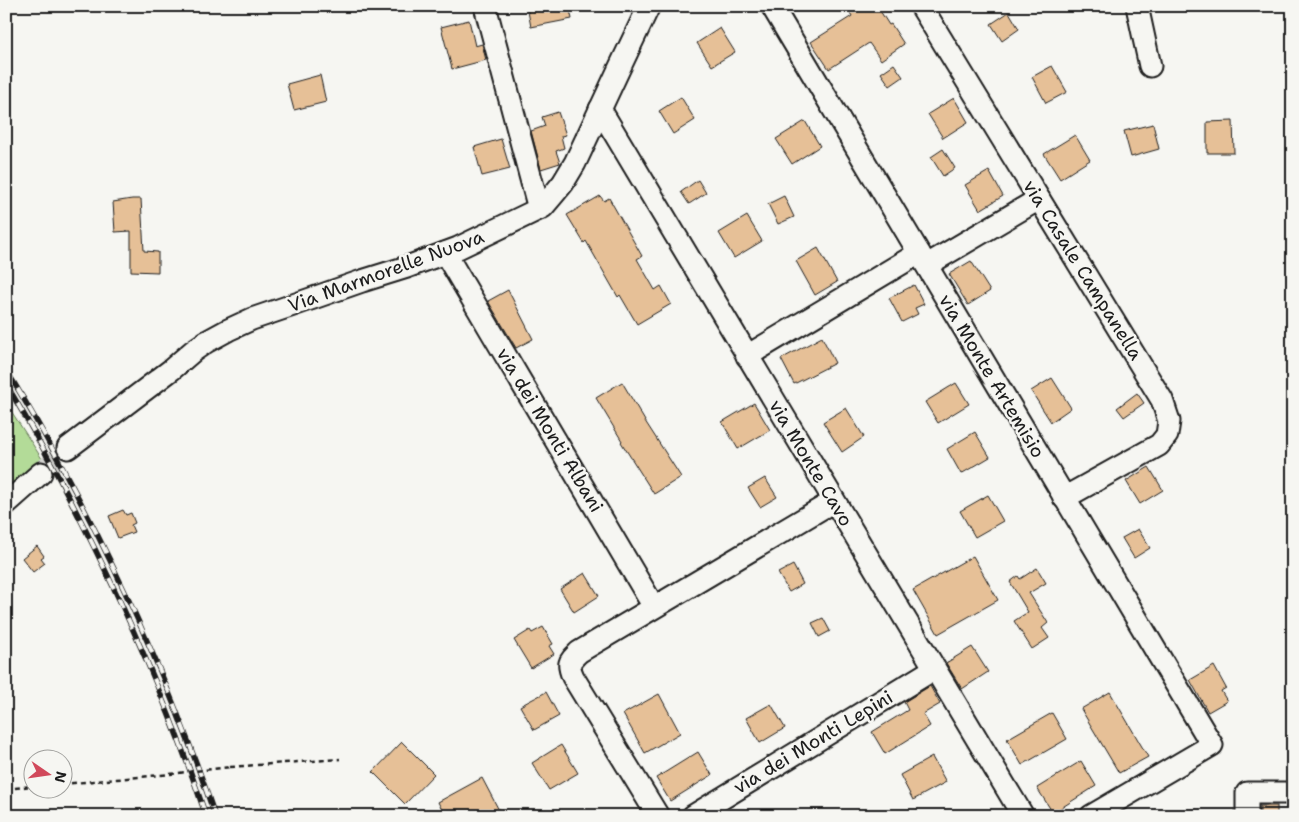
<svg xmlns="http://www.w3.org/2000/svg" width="1299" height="822" viewBox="0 0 1299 822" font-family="'Shantell Sans',sans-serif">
<rect width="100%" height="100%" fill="#f6f6f2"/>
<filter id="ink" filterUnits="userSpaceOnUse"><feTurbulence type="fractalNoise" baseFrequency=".02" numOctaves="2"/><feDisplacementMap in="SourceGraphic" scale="10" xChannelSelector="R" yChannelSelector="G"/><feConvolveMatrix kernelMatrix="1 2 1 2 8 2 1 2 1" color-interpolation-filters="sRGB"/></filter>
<g filter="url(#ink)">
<polygon fill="#b3db98" stroke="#687c5a" points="6,403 44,462 6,491"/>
<g fill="#e6c097" stroke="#1c1c1c">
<polygon points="527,6 569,6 572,19 531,27"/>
<polygon points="846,6 877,6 889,25 891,24 904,44 881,60 869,43 829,69 811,42 852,16"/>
<polygon points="1009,12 1019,29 1002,41 991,24"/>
<polygon points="469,20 475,46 482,44 486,60 452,69 441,27"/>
<polygon points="720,28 735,52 712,66 697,43"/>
<polygon points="894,64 903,77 890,86 881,73"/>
<polygon points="1052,66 1067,92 1046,103 1032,77"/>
<polygon points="320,75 326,102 294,110 287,84"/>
<polygon points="681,97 695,120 673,134 659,111"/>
<polygon points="954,98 968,122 943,138 928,114"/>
<polygon points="558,112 566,135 561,136 564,148 556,151 560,163 541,169 531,131 545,126 542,117"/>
<polygon points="805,121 820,146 792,164 776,139"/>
<polygon points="1233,121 1234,153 1207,153 1207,122"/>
<polygon points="1153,124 1159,149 1131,157 1124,131"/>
<polygon points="1075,135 1090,160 1060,179 1044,154"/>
<polygon points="501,139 510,169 482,176 474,147"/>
<polygon points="943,149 955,168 943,176 931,157"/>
<polygon points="989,171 1003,196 980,210 965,185"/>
<polygon points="698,180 706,193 689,204 681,192"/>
<polygon points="600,196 604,201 609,198 642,256 637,259 655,290 661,286 671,304 637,324 620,295 618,297 586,241 584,243 567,215"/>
<polygon points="784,196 794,217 778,224 768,204"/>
<polygon points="132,199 141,199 144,251 158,252 158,272 131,271 131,231 115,232 113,202"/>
<polygon points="747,216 762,241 734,258 719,233"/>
<polygon points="818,248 837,282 815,295 796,261"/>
<polygon points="971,261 990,291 968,305 949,274"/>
<polygon points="914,285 924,304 915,308 918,314 902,322 889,298"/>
<polygon points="508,290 533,339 516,348 488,301"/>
<polygon points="822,337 835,363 794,384 781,359"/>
<polygon points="1052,378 1071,408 1051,422 1031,391"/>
<polygon points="622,382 645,421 681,477 654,494 621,442 622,441 596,398"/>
<polygon points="956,383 969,404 938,423 925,402"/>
<polygon points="1137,393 1144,403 1124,417 1117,408"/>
<polygon points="754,403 770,430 738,449 722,422"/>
<polygon points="846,408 864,437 842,452 823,422"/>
<polygon points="975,432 990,457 961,474 947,449"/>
<polygon points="1149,467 1163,490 1140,504 1126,481"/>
<polygon points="765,478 777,497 760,507 748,488"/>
<polygon points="988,495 1003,521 975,537 960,511"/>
<polygon points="123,510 126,515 131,513 135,523 131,525 134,532 118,538 109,516"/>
<polygon points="1138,529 1150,548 1134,558 1122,538"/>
<polygon points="37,546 44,556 41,558 45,563 33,572 22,558"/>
<polygon points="973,556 998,600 938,634 913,590"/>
<polygon points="793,565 803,584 789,592 778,573"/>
<polygon points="1037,568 1046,583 1029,593 1048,623 1042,628 1049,638 1032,649 1014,621 1028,612 1010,582 1018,576 1020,579"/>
<polygon points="585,573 599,596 574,612 560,589"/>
<polygon points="823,618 830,631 819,637 812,623"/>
<polygon points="543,627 553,644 549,646 554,654 531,668 514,640 530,630 532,633"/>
<polygon points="972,647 988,672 962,689 946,663"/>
<polygon points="1214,666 1226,688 1221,691 1227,701 1208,712 1190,680"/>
<polygon points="930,686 940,704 923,714 930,726 885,754 872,732 908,710 904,702"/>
<polygon points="546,692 559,716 534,730 520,706"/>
<polygon points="1110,692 1148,757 1119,773 1081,709"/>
<polygon points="659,694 680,733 645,753 623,714"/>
<polygon points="771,704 785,728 760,743 746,718"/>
<polygon points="1052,713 1067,739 1022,765 1007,739"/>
<polygon points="402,742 434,774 405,804 373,772"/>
<polygon points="561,745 578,773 549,790 532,763"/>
<polygon points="698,752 712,775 670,801 656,778"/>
<polygon points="932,757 946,782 913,800 900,775"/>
<polygon points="1081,761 1096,786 1053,813 1037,788"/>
<polygon points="482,778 502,816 445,816 438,802"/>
<rect x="1260" y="806" width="17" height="10"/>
</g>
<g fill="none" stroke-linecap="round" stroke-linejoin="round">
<polyline stroke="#d5d5d2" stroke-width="21" stroke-dasharray="21 11" stroke-linecap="butt" points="41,473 68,448"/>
<defs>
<g id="minor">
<polyline points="485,6 539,209"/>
<polyline points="772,6 1212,745 1091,816"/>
<polyline points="921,6 1162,400 1169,421 1167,435 1159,445 1064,498"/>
<polyline points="1137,6 1150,66"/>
<polyline points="600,109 1023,816"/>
<polyline points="445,253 654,607"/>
<polyline points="927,265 1039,199"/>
<polyline points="747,356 919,253"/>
<polyline points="68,448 171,370 193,351 206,342 228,330 252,319 299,303 362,281 407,267 458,248 543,207 554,194 563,183 575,163 619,69 649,6"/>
<polyline points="6,504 41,473"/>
<path d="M 658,816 L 573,677 C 567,663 569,662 579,652 L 834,501"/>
<polyline points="693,816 934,669"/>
<polyline points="1247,816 1247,793 1293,793"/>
</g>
</defs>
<use href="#minor" stroke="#1c1c1c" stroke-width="25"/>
<g stroke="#1c1c1c" stroke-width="2.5" stroke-dasharray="5 4" stroke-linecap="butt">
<polyline points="230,767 340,759"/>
<polyline points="62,784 161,775"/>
<polyline points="6,789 32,786"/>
</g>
<use href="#minor" stroke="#f6f6f2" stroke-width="21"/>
<defs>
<g id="rail">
<path d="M 6,370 C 39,422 68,477 96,532 C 142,624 182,718 215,816"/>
<path d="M 6,384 C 38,437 67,492 94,547 C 137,634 175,724 206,816"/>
</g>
</defs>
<use href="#rail" stroke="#1c1c1c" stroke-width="5.5"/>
<use href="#rail" stroke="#f6f6f2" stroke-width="4" stroke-dasharray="11" stroke-linecap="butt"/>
<polyline stroke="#1c1c1c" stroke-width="2.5" stroke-dasharray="5 4" stroke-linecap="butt" points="161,775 230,767"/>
</g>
</g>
<g text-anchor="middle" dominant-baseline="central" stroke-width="5" stroke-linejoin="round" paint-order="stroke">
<g font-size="19" fill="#1c1c1c" stroke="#f6f6f2">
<text transform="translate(1083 270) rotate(58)">via Casale Campanella</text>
<text transform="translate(386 271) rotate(-20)">Via Marmorelle Nuova</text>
<text transform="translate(992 376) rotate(59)">via Monte Artemisio</text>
<text transform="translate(550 430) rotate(59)">via dei Monti Albani</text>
<text transform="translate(811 463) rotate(59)">via Monte Cavo</text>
<text transform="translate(813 742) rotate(-31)">via dei Monti Lepini</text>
</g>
</g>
<rect width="1299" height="822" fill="none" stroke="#f6f6f2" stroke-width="25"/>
<rect x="12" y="12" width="1274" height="797" fill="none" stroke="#1c1c1c" stroke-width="2" filter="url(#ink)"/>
<g transform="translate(48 774) rotate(103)"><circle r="24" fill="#f6f6f2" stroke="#9f9f9c"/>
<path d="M0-4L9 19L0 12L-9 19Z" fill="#d1495b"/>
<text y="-8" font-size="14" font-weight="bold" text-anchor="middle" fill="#1c1c1c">N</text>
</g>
</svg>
